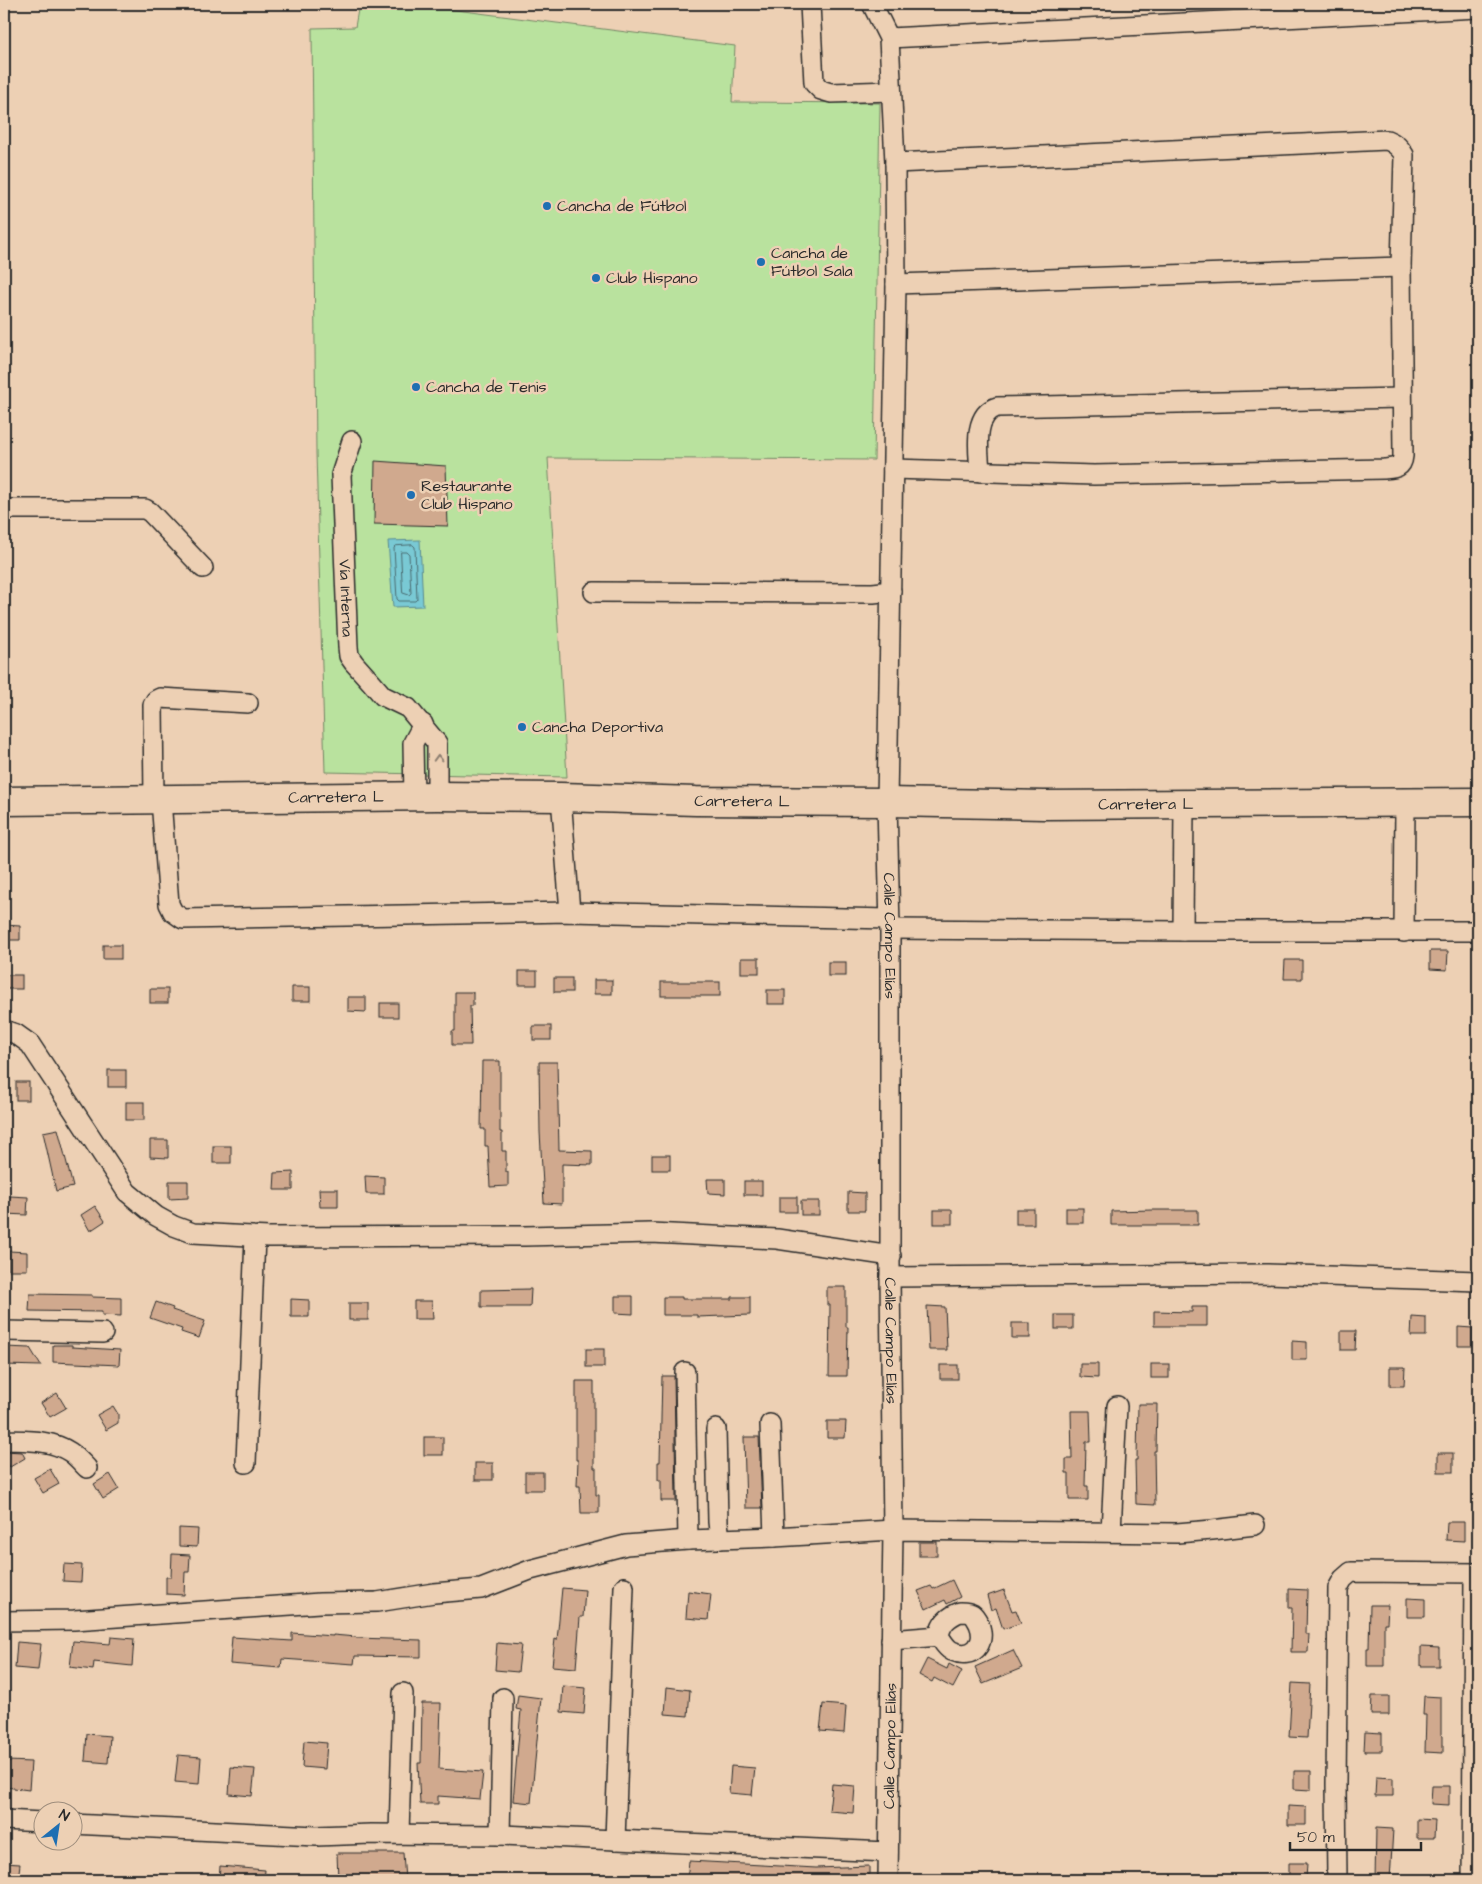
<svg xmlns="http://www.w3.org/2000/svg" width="1482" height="1884" viewBox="0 0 1482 1884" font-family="'Architects Daughter',sans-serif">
<rect width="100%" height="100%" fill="#edd0b4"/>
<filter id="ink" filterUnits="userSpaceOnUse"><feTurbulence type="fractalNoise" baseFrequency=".02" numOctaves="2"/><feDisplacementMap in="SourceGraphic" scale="10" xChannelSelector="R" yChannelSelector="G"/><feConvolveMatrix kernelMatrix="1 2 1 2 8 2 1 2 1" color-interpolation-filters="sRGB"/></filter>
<g filter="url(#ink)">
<polygon fill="#b9e29e" stroke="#728664" points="359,4 409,4 735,46 732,102 880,103 874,460 548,458 567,777 325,772 316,453 312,28 355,27"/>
<polygon fill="#79c9d4" stroke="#5a8a90" points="420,540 423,606 393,607 388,541"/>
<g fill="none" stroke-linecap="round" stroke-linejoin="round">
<g stroke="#4a6a6f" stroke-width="1">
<polygon points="413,545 415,547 417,599 415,601 399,601 397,599 394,548 396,546"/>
<polygon points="401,552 407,552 409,554 411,593 409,595 403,593"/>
</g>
</g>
<g fill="#d0a98e" stroke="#2b2b2b">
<polygon points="375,461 446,466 448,526 374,524"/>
<polygon points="4,925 20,926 20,940 4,940"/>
<rect x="103" y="945" width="18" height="14"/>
<polygon points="1430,951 1448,951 1447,970 1430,969"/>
<rect x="741" y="958" width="18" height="15"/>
<polygon points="1285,960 1302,960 1302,979 1284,979"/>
<rect x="828" y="962" width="18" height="14"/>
<rect x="519" y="971" width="18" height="14"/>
<rect x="4" y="975" width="18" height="14"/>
<rect x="554" y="978" width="18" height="14"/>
<rect x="594" y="980" width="18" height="14"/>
<rect x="661" y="982" width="59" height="14"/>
<rect x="292" y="987" width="18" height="14"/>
<rect x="150" y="989" width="18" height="14"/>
<rect x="767" y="990" width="18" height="14"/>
<polygon points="455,992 473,992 473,1006 470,1006 471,1045 452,1045 452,1031 455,1031"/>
<polygon points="348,997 366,997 366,1012 348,1011"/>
<rect x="380" y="1003" width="18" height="14"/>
<rect x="533" y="1026" width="18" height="14"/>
<polygon points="482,1061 500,1061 500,1132 502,1132 502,1151 506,1151 506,1172 508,1172 508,1186 490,1187 488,1146 485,1146 485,1129 481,1129"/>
<polygon points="539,1062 557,1062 559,1150 592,1151 592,1165 562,1164 562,1204 544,1203 540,1132"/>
<rect x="108" y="1070" width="18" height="17"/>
<rect x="16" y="1082" width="13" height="18"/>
<rect x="126" y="1102" width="18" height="18"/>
<polygon points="58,1129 73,1187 56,1191 43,1132"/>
<polygon points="150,1140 168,1140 168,1158 150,1157"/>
<rect x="213" y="1146" width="18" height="17"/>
<rect x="652" y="1155" width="18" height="15"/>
<polygon points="293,1172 293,1190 274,1190 275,1173"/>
<polygon points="365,1176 384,1177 384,1194 366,1194"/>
<polygon points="707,1179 725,1179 725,1194 708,1193"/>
<polygon points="169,1181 188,1181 188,1198 169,1199"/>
<rect x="744" y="1181" width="18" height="14"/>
<polygon points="319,1189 338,1189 338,1207 320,1207"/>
<polygon points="848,1192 865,1193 865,1211 848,1211"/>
<polygon points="10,1196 28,1197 27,1215 4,1214 4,1198 10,1198"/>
<rect x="779" y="1197" width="18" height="15"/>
<rect x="801" y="1201" width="18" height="14"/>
<polygon points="95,1206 105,1221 90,1231 81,1215"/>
<rect x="1066" y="1208" width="17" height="15"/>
<rect x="1016" y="1209" width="18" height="15"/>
<rect x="934" y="1210" width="18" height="14"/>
<polygon points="1153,1210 1198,1210 1198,1225 1111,1225 1111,1211"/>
<polygon points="9,1251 27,1252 27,1270 9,1270"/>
<polygon points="827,1287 846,1287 846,1327 848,1327 847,1376 829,1376 830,1305 827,1305"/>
<polygon points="531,1289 530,1307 481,1307 481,1290"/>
<polygon points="30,1294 92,1295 92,1297 121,1298 121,1316 102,1315 102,1312 29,1311"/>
<polygon points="615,1296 633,1296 633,1314 615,1313"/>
<polygon points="663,1297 682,1297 682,1299 732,1299 732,1297 750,1297 750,1315 697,1317 697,1315 663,1315"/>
<polygon points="291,1299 309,1300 309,1317 291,1317"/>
<polygon points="414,1301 432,1301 433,1319 414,1319"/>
<polygon points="156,1302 173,1308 172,1310 205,1321 199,1338 181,1332 182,1329 150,1318"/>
<rect x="349" y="1303" width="19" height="17"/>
<polygon points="927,1306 945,1307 947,1350 929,1350"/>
<polygon points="1192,1307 1207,1307 1207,1326 1154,1326 1154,1311 1192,1312"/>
<rect x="1055" y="1315" width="18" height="14"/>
<polygon points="1412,1317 1426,1318 1426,1336 1411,1336"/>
<rect x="1012" y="1323" width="18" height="15"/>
<polygon points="1458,1327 1472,1328 1472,1346 1458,1346"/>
<polygon points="1341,1331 1356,1331 1355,1350 1341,1350"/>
<polygon points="1292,1341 1307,1342 1307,1360 1292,1360"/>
<polygon points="53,1345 72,1345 72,1347 120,1350 119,1365 53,1362"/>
<polygon points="4,1347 30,1348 41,1366 4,1365"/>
<rect x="586" y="1349" width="18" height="18"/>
<polygon points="1080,1364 1098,1364 1098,1378 1080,1377"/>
<rect x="1151" y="1364" width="18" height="14"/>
<rect x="940" y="1365" width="18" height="14"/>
<polygon points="1390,1367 1405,1367 1404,1386 1390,1386"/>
<polygon points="662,1376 674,1376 676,1501 661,1501 661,1480 658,1480 658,1462 660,1462"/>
<polygon points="576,1381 594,1381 594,1468 596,1468 596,1495 599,1495 599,1513 581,1513 580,1486 577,1486 578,1460 576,1460"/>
<polygon points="57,1393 66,1408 50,1417 41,1403"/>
<polygon points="1138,1404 1157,1404 1156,1451 1154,1451 1155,1505 1136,1504 1135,1460 1137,1460"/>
<polygon points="113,1406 118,1414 118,1423 106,1430 97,1415"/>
<polygon points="1071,1411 1090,1411 1091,1442 1086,1442 1085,1486 1088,1486 1088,1500 1069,1500 1069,1473 1066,1473 1066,1459 1072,1459"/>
<polygon points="827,1421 846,1421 845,1438 827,1438"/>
<rect x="424" y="1437" width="19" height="18"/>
<polygon points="744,1437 759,1437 762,1508 746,1508"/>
<polygon points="4,1451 22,1452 25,1458 10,1467 4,1458"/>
<rect x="1438" y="1453" width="15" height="19"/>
<rect x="475" y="1463" width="18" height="17"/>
<polygon points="50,1469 59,1484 43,1493 34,1478"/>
<rect x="525" y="1472" width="18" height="18"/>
<polygon points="110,1474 119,1489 103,1499 94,1484"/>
<polygon points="1447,1522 1464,1522 1464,1541 1446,1540"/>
<polygon points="179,1528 198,1529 197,1547 179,1546"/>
<rect x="919" y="1542" width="18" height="14"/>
<polygon points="172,1554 190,1555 189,1572 185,1572 184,1595 166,1594 166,1577 171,1577"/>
<polygon points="64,1564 82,1565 81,1582 63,1581"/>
<polygon points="952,1580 960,1597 947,1604 945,1600 926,1609 918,1591 931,1586 933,1589"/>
<polygon points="562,1588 585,1590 583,1617 580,1617 576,1668 552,1666 555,1639 557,1640"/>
<polygon points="1289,1589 1307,1590 1306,1634 1309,1634 1308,1652 1291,1652 1292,1608 1289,1608"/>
<polygon points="1004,1590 1012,1611 1016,1610 1021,1623 1003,1629 996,1608 991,1610 987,1596"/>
<polygon points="688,1591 711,1594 708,1620 686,1618"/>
<polygon points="1407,1598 1425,1599 1425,1617 1407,1617"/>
<polygon points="1370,1605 1388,1605 1387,1623 1384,1623 1384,1666 1367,1666 1367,1648 1369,1648"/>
<polygon points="292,1633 333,1636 333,1635 356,1637 356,1638 421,1640 421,1657 355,1656 354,1664 282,1659 281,1668 230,1664 232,1637 292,1641"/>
<polygon points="111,1637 134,1639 132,1666 94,1662 93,1670 70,1667 73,1641 110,1644"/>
<polygon points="17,1642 41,1644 38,1670 15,1668"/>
<polygon points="497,1643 521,1645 518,1672 495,1670"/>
<polygon points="1421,1647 1439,1648 1439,1666 1421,1666"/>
<polygon points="1013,1650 1022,1668 983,1684 975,1667"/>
<polygon points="927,1659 947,1669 949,1664 962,1671 953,1688 934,1678 932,1682 919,1675"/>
<polygon points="1292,1683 1310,1684 1307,1738 1289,1737"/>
<polygon points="563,1686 586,1688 584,1714 561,1712"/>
<polygon points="667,1687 690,1690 688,1716 665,1714"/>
<polygon points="518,1695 541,1698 531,1803 513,1801 521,1710 516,1709"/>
<polygon points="1372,1696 1389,1696 1389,1715 1371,1715"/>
<polygon points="1424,1696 1441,1697 1441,1735 1443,1736 1443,1753 1425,1752 1426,1715 1423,1715"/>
<polygon points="422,1703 441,1703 439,1769 483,1772 480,1799 438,1796 438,1804 420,1804 418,1763 421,1763"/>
<polygon points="823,1704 846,1706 844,1733 820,1731"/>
<polygon points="1365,1732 1382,1733 1382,1751 1364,1751"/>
<polygon points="87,1734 110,1736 108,1763 85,1761"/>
<polygon points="304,1741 327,1743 325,1769 302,1767"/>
<polygon points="178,1755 201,1757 199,1784 175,1782"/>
<polygon points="8,1761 31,1762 29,1790 6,1787"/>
<polygon points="731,1766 755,1768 752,1795 729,1793"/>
<polygon points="231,1767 255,1769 252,1796 229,1794"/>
<polygon points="1294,1771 1311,1771 1311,1790 1294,1789"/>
<polygon points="1376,1777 1393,1778 1393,1796 1375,1796"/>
<polygon points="832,1784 855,1786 853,1813 829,1811"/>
<polygon points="1432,1786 1449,1786 1449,1805 1431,1804"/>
<polygon points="1288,1806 1306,1807 1306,1825 1288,1825"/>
<polygon points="1417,1819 1435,1820 1434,1838 1417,1838"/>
<polygon points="1376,1828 1393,1829 1390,1880 1375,1880"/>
<polygon points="337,1853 403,1853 405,1880 338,1880"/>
<polygon points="689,1861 816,1868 869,1866 869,1880 687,1880"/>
<polygon points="4,1863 20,1864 18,1880 4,1880"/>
<polygon points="1289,1863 1307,1863 1306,1880 1289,1880"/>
<polygon points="220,1866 265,1870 264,1880 219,1880"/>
</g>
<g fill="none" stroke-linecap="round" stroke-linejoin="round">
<defs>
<g id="street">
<polyline points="810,4 814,83 821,90 831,93 891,91"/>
<path id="s1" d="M 872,4 L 889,38 L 895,163 L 896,284 L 887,802 L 890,929 L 890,1277 L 893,1530 L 888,1880"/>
<polyline points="889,38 1478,8"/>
<polyline points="896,284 1401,267"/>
<path id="s2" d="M 352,441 L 341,475 L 348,647 L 349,656 L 354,663 L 371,682 L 383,696 L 408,708 L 437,743 L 437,796"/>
<path d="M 893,469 L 1094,475 L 1384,469 C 1395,468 1402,468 1403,456 L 1401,267 L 1404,155 C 1400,147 1395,143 1387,140 L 895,163"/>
<path d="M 980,472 C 979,452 972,415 997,407 L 1401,398"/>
<polyline points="4,509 145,509 150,512 203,568"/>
<polyline points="594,592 873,593 891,591"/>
<polyline points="414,797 413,743 423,724"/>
<polyline points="561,797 570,912"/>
<polyline points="154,800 153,705 156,700 160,698 248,703"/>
<polyline points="161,800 169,904 173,912 183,919 570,912 889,919"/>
<polyline points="890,929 1183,931 1478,931"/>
<polyline points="1183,931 1184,804"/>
<polyline points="1404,932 1405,803"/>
<polyline points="4,1030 16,1034 30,1044 127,1192 156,1216 174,1226 193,1233 269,1237 525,1236 651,1233 777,1239 891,1256"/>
<polyline points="890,1277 1267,1274 1478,1281"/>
<polyline points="4,1331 103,1333"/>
<polyline points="685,1372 688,1540"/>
<polyline points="770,1424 774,1537"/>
<polyline points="716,1429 718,1522 720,1539"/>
<path d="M 4,1440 C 25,1441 51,1439 70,1452 C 76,1456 82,1463 87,1468"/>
<polyline points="246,1463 255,1237"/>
<polyline points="1111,1532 1117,1406"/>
<path d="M 960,1612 C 963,1612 969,1612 972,1614 C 975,1616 977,1620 979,1624 C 987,1644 973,1660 952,1651 C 946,1648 943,1642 939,1636 C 941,1623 948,1617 960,1612 Z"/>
<polyline points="4,1621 74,1620 320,1603 377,1602 434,1593 481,1589 530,1570 626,1545 688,1540 774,1537 893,1530 1177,1533 1212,1530 1255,1525"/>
<polyline points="891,1640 939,1636"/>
<polyline points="4,1820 42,1822"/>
<polyline points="72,1824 316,1836 371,1834 500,1835 888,1852"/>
<polyline points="399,1834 403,1693"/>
<polyline points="500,1835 503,1698"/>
<polyline points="615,1840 624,1587"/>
<polyline points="1337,1880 1336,1784 1338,1588 1343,1579 1351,1572 1478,1573"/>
<polyline points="1472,1880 1474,1573"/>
</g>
<g id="secondary">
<path id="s3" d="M 4,801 L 437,796 L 561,797 L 696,801 L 887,802 L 1044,805 L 1478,802"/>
</g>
</defs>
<use href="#street" stroke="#2b2b2b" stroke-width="22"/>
<use href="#secondary" stroke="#2b2b2b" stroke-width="31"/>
<use href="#street" stroke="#edd0b4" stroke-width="19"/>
<use href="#secondary" stroke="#edd0b4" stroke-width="28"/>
</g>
<defs><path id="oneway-chevron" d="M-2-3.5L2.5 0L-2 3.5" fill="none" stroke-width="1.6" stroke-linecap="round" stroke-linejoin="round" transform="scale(1.25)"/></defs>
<use stroke="#8c7e70" href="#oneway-chevron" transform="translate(438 758) rotate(-92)"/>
</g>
<g fill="#1f6fb2" stroke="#edd0b4" stroke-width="2">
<circle cx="547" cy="206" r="5"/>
<circle cx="761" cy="262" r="5"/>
<circle cx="596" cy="278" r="5"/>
<circle cx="416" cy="387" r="5"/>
<circle cx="411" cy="495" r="5"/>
<circle cx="522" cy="727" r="5"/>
</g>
<g text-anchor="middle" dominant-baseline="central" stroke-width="5" stroke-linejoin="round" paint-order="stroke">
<g font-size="16" fill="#2b2b2b" stroke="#edd0b4" text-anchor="start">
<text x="557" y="206">Cancha de Fútbol</text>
<text x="771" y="253">Cancha de<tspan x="771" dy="18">Fútbol Sala</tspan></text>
<text x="606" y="278">Club Hispano</text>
<text x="426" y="387">Cancha de Tenis</text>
<text x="421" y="486">Restaurante<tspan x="421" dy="18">Club Hispano</tspan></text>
<text x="532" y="727">Cancha Deportiva</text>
</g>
<g font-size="16" fill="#2b2b2b" stroke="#edd0b4">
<text stroke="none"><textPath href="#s2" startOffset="159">Vía Interna</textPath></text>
<text stroke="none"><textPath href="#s3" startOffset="332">Carretera L</textPath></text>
<text stroke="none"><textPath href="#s3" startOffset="738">Carretera L</textPath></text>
<text stroke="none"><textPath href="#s3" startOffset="1142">Carretera L</textPath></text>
<text stroke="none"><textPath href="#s1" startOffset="936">Calle Campo Elías</textPath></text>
<text stroke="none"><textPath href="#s1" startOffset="1341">Calle Campo Elías</textPath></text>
<text transform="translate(890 1746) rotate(-89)">Calle Campo Elías</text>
</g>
</g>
<rect width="1482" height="1884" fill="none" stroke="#edd0b4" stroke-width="20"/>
<rect x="10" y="10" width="1462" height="1864" fill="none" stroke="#2b2b2b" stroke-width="2" filter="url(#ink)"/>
<g transform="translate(58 1826) rotate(30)"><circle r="24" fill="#edd0b4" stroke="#9f8e7d"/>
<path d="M0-4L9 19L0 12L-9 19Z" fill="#1f6fb2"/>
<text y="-8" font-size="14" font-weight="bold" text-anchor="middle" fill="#2b2b2b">N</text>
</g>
<path d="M1290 1842v8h131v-8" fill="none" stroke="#2b2b2b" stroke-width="2.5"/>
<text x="1297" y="1842" font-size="15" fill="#2b2b2b" stroke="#edd0b4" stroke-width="4" paint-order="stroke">50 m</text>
</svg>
